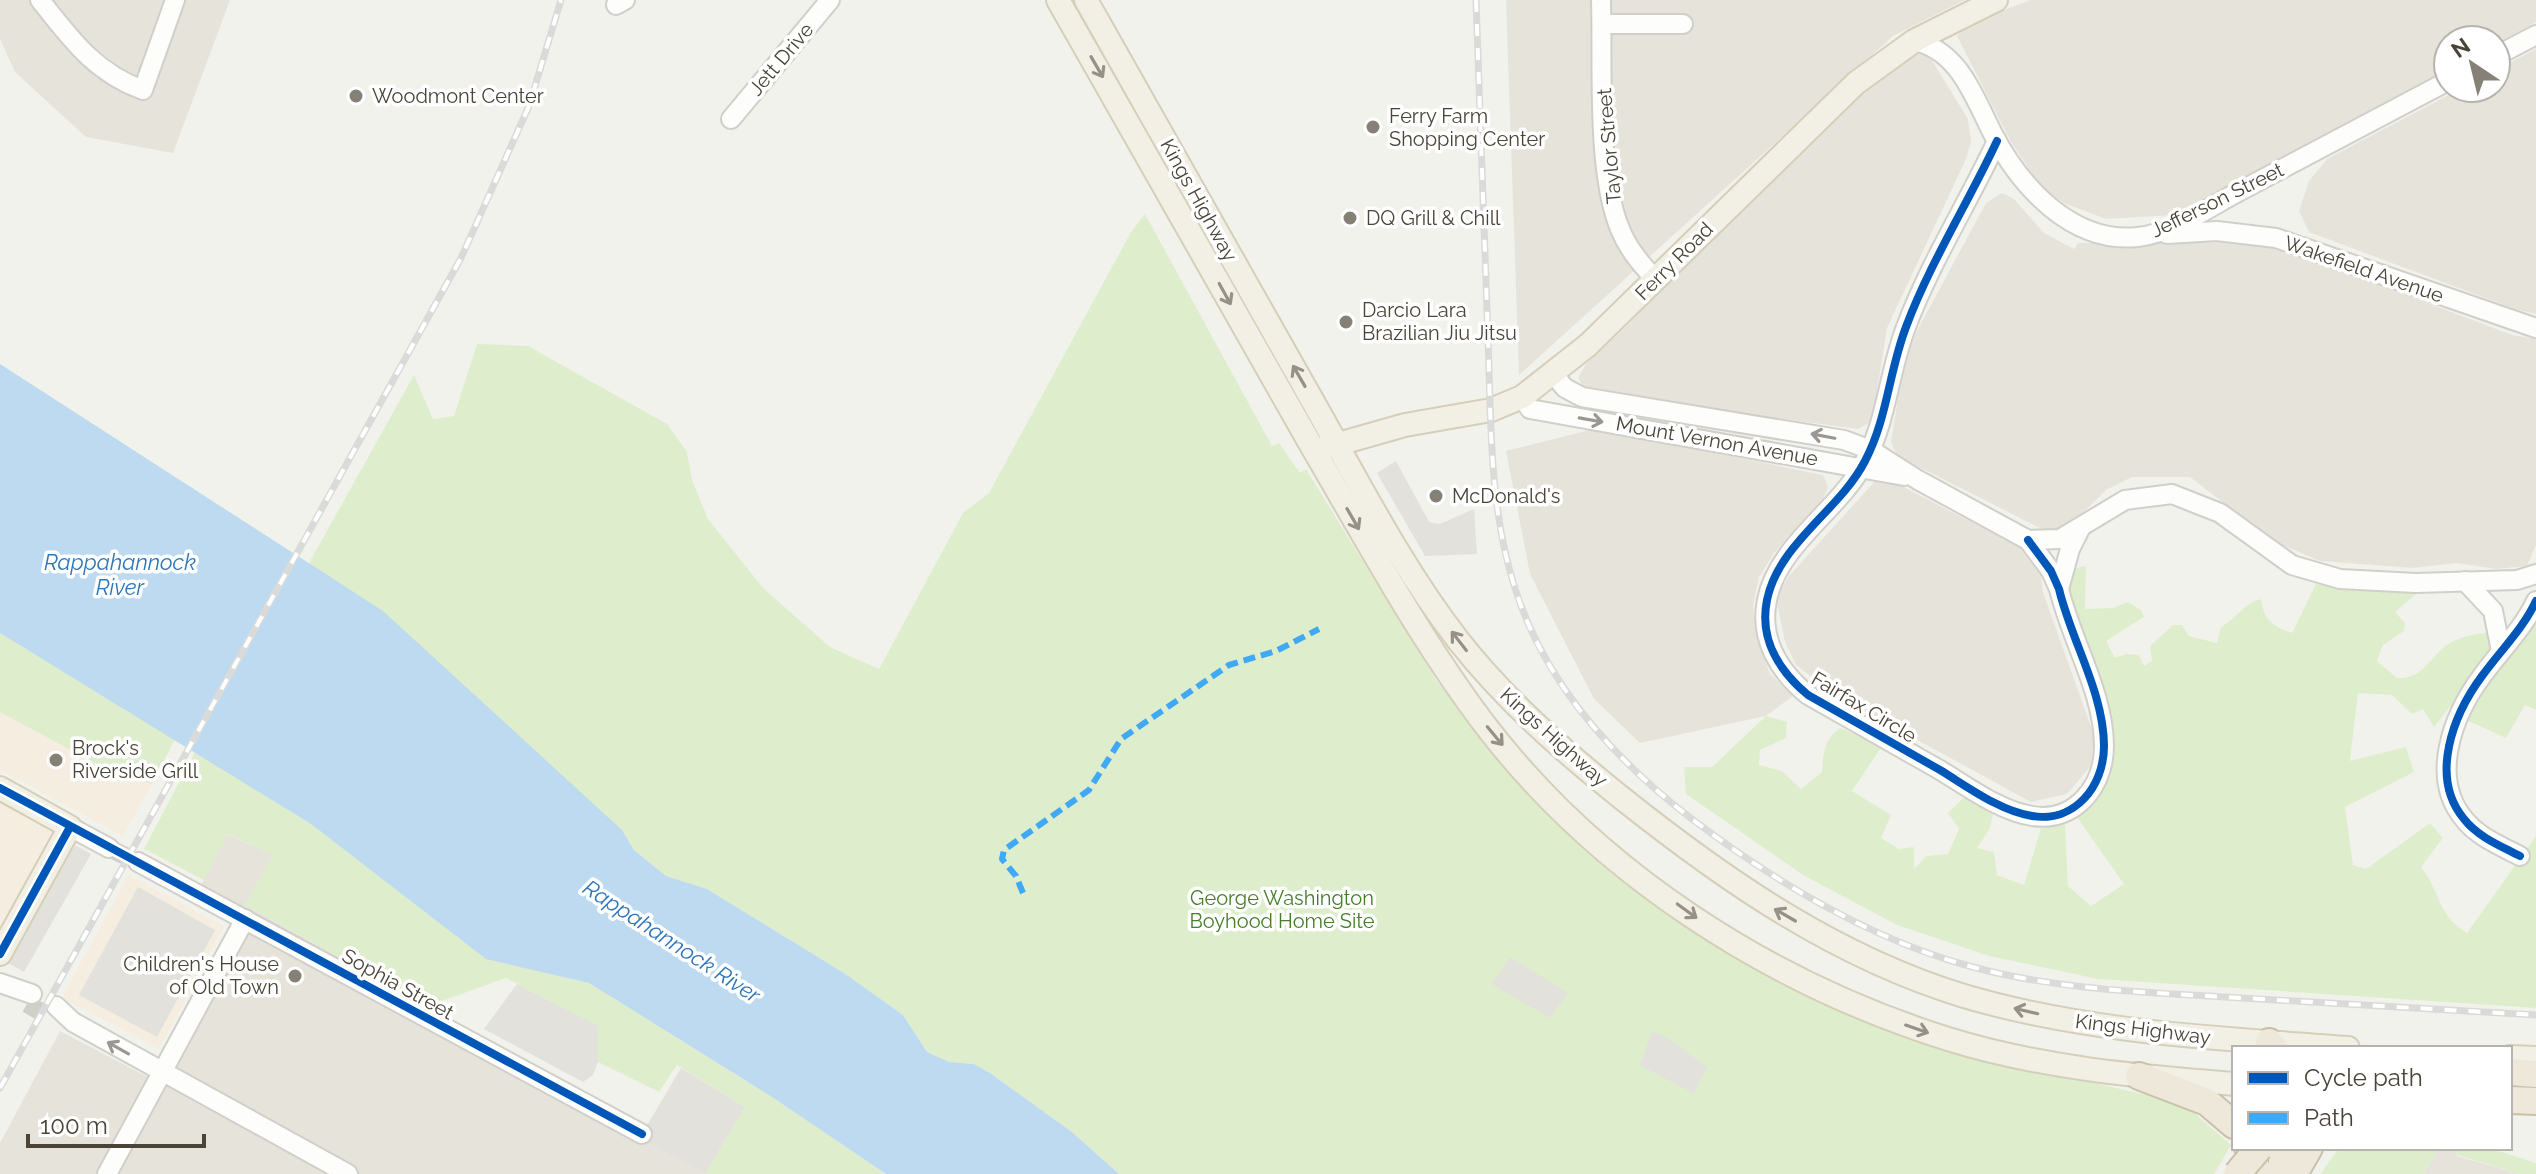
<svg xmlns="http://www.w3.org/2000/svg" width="2536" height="1174" viewBox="0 0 2536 1174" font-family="Raleway,sans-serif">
<rect width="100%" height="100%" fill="#f2f2ed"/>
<g fill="#e6e4da">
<polygon points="0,0 230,0 173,153 86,137 15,72 0,39"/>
<polygon points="1506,0 1965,0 1893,36 1519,375"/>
<polygon points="2031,0 2536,0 2536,22 2496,44 2496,40 2448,40 2448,69 2174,215 2106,219 2064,203 2041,187 2010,140 1957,36 1968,23"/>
<polygon points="2536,49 2536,314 2515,309 2309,232 2299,211 2309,181 2327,159 2462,88 2496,88 2496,70"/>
<polygon points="1909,51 1920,51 1931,59 1968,119 1971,142 1966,159 1887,328 1873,416 1867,424 1858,429 1593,393 1583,387 1578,378 1586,364 1630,323 1664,284 1816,132"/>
<polygon points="2002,193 2014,199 2044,233 2074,249 2078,243 2267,242 2512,335 2536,339 2536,545 2527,566 2496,569 2457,563 2413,568 2320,561 2273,541 2190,477 2132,477 2106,490 2070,526 2044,530 1897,456 1891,442 1905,353 1986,203"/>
<polygon points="1594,429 1823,475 1828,487 1823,499 1774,553 1759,577 1753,605 1757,639 1770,674 1793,696 1766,716 1640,743 1594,699 1530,574 1506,451"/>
<polygon points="1886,478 2018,546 2041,575 2043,592 2094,735 2091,766 2067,794 2031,802 1835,695 1796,665 1785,642 1776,598 1789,576 1876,480"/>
<polygon points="226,834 274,855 245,905 428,1006 639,1139 705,1174 0,1174 0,1143 60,1031 148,1077 231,923 194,900"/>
<polygon points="2438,1148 2454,1148 2457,1156 2520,1174 2424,1174"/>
</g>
<g fill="#f5eee0">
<polygon points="0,710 152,784 123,836 0,770"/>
<polygon points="0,802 51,830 53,835 0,931"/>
<polygon points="128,875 224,926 159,1049 62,998"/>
</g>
<g fill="#deeecd">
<polygon points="1145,214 1272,446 1279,443 1300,473 1306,469 1436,680 1482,738 1555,823 1682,924 1780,981 1947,1051 2153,1096 2192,1111 2231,1145 2214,1174 1119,1174 1072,1132 990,1073 974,1064 949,1062 927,1052 903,1015 844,973 707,889 666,876 634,850 622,830 524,742 309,563 414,375 433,419 454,416 477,344 528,346 667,424 687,452 692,480 708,519 763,588 830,647 879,669 963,513 989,493 1131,232"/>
<path d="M 2086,566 L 2085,609 L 2113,608 L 2128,602 L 2141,610 L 2144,617 L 2106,641 L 2115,658 L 2126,654 L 2139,655 L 2144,666 L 2152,661 L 2150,646 L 2173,625 L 2182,625 L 2189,636 L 2217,643 L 2221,627 C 2235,619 2246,602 2261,599 C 2264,620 2272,626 2292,633 L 2316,584 L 2413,587 L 2416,594 L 2395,612 L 2405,623 L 2404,631 L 2383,645 L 2377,661 L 2397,678 C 2424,680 2430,655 2450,643 C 2462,636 2474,634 2488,633 L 2493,646 L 2491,654 L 2434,727 L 2423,709 L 2412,714 L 2392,695 L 2358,693 L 2350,761 L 2406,747 L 2414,772 L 2345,807 L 2353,865 L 2366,869 L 2430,823 L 2443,838 L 2421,867 C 2441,893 2438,916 2467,933 L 2536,836 L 2536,1008 L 2098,979 L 1989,956 L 1897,925 L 1803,875 L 1686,794 L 1684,767 L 1712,767 L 1766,716 L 1787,722 L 1786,738 L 1760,750 L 1759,765 L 1782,771 L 1801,789 L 1822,772 C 1823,754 1824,739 1840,728 L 1882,746 L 1852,791 L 1891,815 L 1881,838 L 1899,849 L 1914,847 L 1914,869 L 1926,856 L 1948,854 L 1959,829 L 1948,813 L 1963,798 C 1977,800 1985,802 1993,814 L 1990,828 L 1977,848 L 1994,852 L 1997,875 L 2024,885 L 2041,828 L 2065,824 L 2068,886 L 2091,906 L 2124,884 L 2074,813 L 2109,733 L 2063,593 L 2066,570 Z"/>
<polygon points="2536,620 2536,710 2525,705 2506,738 2462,718 2490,672"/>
<polygon points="0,633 175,739 152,784 110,771 0,712"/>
<polygon points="195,752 311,824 486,958 589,983 769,1095 886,1174 705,1174 745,1107 677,1065 659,1092 598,1062 597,1026 506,978 428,1006 245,905 273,855 227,834 204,880 144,849"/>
<polygon points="2339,1148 2438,1148 2424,1174 2320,1174"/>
<polygon points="2455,1148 2490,1148 2536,1163 2536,1174 2520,1174 2457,1155"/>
</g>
<g fill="#e2e1dc">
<polygon points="1396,461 1429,522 1440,524 1474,509 1477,554 1425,556 1377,473"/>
<polygon points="75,845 91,854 24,972 8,963"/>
<polygon points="138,887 215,930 157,1037 79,995"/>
<polygon points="1510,957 1568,993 1550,1018 1491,984"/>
<polygon points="517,984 598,1026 598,1062 593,1075 583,1082 484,1029"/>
<polygon points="1652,1032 1668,1038 1707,1067 1694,1094 1640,1065"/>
<polygon points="681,1068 745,1107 705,1174 639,1139"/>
</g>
<polygon fill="#bddaf0" points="0,364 383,611 622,830 634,850 666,876 707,889 844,973 903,1015 927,1052 949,1062 974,1064 990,1073 1072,1132 1119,1174 886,1174 769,1095 589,983 486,959 311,824 0,633"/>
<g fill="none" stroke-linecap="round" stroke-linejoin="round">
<g stroke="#d0cfc9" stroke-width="18" stroke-dasharray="18 9" stroke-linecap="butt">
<polyline points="109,848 138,862"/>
<polyline points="27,1004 50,1017"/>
</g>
<defs>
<g id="minor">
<path d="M 40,0 C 71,39 95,73 143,90 L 175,0"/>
<path d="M 1601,0 C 1603,64 1596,171 1620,229 C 1628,249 1641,264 1655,279"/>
<polyline points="616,5 625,0"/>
<polyline points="1602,24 1683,24"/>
<path d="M 1914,41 C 1959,50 1974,97 1993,134 C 2021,187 2072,244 2138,237 C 2173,233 2208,208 2238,192 C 2308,155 2378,118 2448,81"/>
<polyline points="2496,56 2536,35"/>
<polyline points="731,119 830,0"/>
<path d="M 1997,141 C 1968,203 1930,263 1906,327 C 1889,371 1887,420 1865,461 C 1840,510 1778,544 1767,600 C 1759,639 1779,671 1808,695 C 1852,720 1896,745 1940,770 C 1968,787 2000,811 2032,816 C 2075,823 2104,786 2104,746 C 2104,693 2071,640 2059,589 L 2051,571 L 2028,540"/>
<polyline points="2167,234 2217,231 2276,238 2536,328"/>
<polyline points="1553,374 1565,388 1582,397 1844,440 1871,450 1918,480 2028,540 2060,539 2125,500 2172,494 2220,513 2292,565 2340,579 2416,583 2517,580 2536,574"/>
<polyline points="1522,397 1530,409 1904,476"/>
<polyline points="2465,581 2493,611 2501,651"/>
<polyline points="2059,589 2070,549 2081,527"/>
<polyline points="70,827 109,848"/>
<path d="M 2520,856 C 2501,846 2478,837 2464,819 C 2429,777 2453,715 2482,676 C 2500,651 2523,629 2536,601"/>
<polyline points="138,862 642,1134"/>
<polyline points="0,983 32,994"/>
<polyline points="56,1006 73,1022 348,1174"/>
<polyline points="107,1174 245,919"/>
</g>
<g id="major">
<path d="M 1058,0 C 1143,148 1226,297 1311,445 C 1366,539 1417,634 1482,721 C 1596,872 1769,983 1948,1039 C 2041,1068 2138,1076 2234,1084"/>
<path d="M 1086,0 C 1160,131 1234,261 1307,391 C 1355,475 1399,564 1458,640 C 1505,700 1563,751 1623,799 C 1726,881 1836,957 1964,996 C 2089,1033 2219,1038 2348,1048"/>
<polyline points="1324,448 1405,425 1491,410 1522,397 1588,345 1856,83 1914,41 1996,0"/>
<polyline points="0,788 70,827 0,954"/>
<polyline points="2510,1057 2536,1058"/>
</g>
<g id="highway">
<polyline points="2269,1042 2274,1048"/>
<polyline points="2510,1072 2536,1074"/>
<polyline points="2139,1076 2207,1102 2234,1125"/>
<polyline points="2510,1100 2536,1101"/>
<polyline points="2248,1148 2259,1174"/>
<polyline points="2281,1174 2283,1148"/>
<polyline points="2294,1174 2309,1148"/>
</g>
</defs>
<use href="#minor" stroke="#d0cfca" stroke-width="22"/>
<use href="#major" stroke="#d5cfba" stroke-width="26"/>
<use href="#highway" stroke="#cac0a8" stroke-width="30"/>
<use href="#minor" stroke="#fdfdfc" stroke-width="18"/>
<use href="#major" stroke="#f2efe5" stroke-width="22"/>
<use href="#highway" stroke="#ede8da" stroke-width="26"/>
<defs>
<g id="rail">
<path d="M 1476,0 C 1480,113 1484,225 1488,338 C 1491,420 1489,506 1514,585 C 1543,681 1611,756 1688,816 C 1772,880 1867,938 1969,966 C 2052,989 2140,992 2225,997 C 2329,1003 2432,1009 2536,1015"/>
<polyline points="0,1088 461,258 529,106 561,0"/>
</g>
</defs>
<use href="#rail" stroke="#dadad9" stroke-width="7"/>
<use href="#rail" stroke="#fff" stroke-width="4" stroke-dasharray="12" stroke-linecap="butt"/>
<defs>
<polyline id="highway-bridge" points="2237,1174 2259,1148"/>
</defs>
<use href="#highway-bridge" stroke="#cac0a8" stroke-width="30" stroke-linecap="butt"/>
<use href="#highway-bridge" stroke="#ede8da" stroke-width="26"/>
<polyline stroke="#3fa9f5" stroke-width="6" stroke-dasharray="12 6" stroke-linecap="butt" points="1023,893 1016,876 1002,859 1004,850 1089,790 1121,739 1229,665 1276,651 1319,629"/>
<defs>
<g id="cycleway">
<path d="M 1997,141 C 1968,203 1930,263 1906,327 C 1889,371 1887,420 1865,461 C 1840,510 1778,544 1767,600 C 1759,639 1779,671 1808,695 C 1852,720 1896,745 1940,770 C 1968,787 2000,811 2032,816 C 2075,823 2104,786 2104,746 C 2104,693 2071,640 2059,589 L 2051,571 L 2028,540"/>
<polyline points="0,788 642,1134"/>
<path d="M 2520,856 C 2501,846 2478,837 2464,819 C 2429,777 2453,715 2482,676 C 2500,651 2523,629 2536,601"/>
<polyline points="0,954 70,827"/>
</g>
</defs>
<use href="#cycleway" stroke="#fff" stroke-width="13"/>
<use href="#cycleway" stroke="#0057b8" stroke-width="8"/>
</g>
<defs><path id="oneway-shaft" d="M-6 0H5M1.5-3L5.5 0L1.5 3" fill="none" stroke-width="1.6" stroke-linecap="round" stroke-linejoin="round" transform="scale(2)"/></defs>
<g stroke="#969186">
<use href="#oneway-shaft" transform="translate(1097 67) rotate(60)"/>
<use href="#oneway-shaft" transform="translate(1225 294) rotate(61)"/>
<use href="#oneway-shaft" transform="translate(1299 376) rotate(-120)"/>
<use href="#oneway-shaft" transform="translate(1353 519) rotate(60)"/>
<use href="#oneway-shaft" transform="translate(1459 641) rotate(-128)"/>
<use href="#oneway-shaft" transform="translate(1495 736) rotate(50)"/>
<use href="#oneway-shaft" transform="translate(1687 911) rotate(36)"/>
<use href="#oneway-shaft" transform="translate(1785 915) rotate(-150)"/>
<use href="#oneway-shaft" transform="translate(2026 1011) rotate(-167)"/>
<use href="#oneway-shaft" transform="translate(1917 1029) rotate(19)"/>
</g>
<g stroke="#9b9790">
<use href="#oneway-shaft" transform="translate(1591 420) rotate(10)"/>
<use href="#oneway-shaft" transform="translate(1823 436) rotate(-169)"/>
<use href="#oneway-shaft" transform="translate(118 1048) rotate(-151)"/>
</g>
<g fill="#858177" stroke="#fff" stroke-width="3">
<circle cx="356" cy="96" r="8"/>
<circle cx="1373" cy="127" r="8"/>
<circle cx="1350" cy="218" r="8"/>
<circle cx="1346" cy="322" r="8"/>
<circle cx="1436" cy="496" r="8"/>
<circle cx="56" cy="760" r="8"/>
<circle cx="295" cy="976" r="8"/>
</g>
<g text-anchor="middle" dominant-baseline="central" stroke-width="7" stroke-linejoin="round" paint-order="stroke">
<g font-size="20" fill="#4a4438" stroke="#fff">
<text transform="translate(781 59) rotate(-50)">Jett Drive</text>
<text transform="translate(1609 146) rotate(-95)">Taylor Street</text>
<text transform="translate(1199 200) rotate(61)">Kings Highway</text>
<text transform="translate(2217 200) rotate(-26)">Jefferson Street</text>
<text transform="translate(1674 261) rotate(-45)">Ferry Road</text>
<text transform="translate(2364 269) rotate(19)">Wakefield Avenue</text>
<text transform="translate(1717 441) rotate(10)">Mount Vernon Avenue</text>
<text transform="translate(1864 707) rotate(31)">Fairfax Circle</text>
<text transform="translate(1554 737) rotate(42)">Kings Highway</text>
<text transform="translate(398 984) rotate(29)">Sophia Street</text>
<text transform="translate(2143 1029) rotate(7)">Kings Highway</text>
</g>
<g font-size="20" fill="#4a4438" stroke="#fff" text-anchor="start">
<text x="372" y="96">Woodmont Center</text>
<text x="1389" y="116">Ferry Farm<tspan x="1389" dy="23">Shopping Center</tspan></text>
<text x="1366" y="218">DQ Grill &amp; Chill</text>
<text x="1362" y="310">Darcio Lara<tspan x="1362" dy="23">Brazilian Jiu Jitsu</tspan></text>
<text x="1452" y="496">McDonald's</text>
<text x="72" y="748">Brock's<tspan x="72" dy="23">Riverside Grill</tspan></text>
<text x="279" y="964" text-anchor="end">Children's House<tspan x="279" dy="23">of Old Town</tspan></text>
</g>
<g font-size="20" fill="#447e29" stroke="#fff">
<text x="1282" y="898">George Washington<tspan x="1282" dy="23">Boyhood Home Site</tspan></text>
</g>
<g font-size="22" font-style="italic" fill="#2d76ba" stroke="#fff">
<text x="120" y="562">Rappahannock<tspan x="120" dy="25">River</tspan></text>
<text transform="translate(672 941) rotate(33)">Rappahannock River</text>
</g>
</g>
<rect x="2232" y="1046" width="280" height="104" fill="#ffffff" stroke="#b7b4af" stroke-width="2"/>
<rect x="2248" y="1072" width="40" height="12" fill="#0057b8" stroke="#b7b4af" stroke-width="2"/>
<text x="2304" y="1086" font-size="24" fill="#4a4438">Cycle path</text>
<rect x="2248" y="1112" width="40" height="12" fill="#3fa9f5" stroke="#b7b4af" stroke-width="2"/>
<text x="2304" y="1126" font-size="24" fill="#4a4438">Path</text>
<g transform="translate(2472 64) rotate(325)"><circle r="38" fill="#ffffff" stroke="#b7b4af" stroke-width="2"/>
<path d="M0-6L14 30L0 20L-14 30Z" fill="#858177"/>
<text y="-12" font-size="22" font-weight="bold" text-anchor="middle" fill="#4a4438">N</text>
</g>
<path d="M28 1134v12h176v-12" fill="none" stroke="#4a4438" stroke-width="4"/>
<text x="40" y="1134" font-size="24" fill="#4a4438" stroke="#ffffff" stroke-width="6" paint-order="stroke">100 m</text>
</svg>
